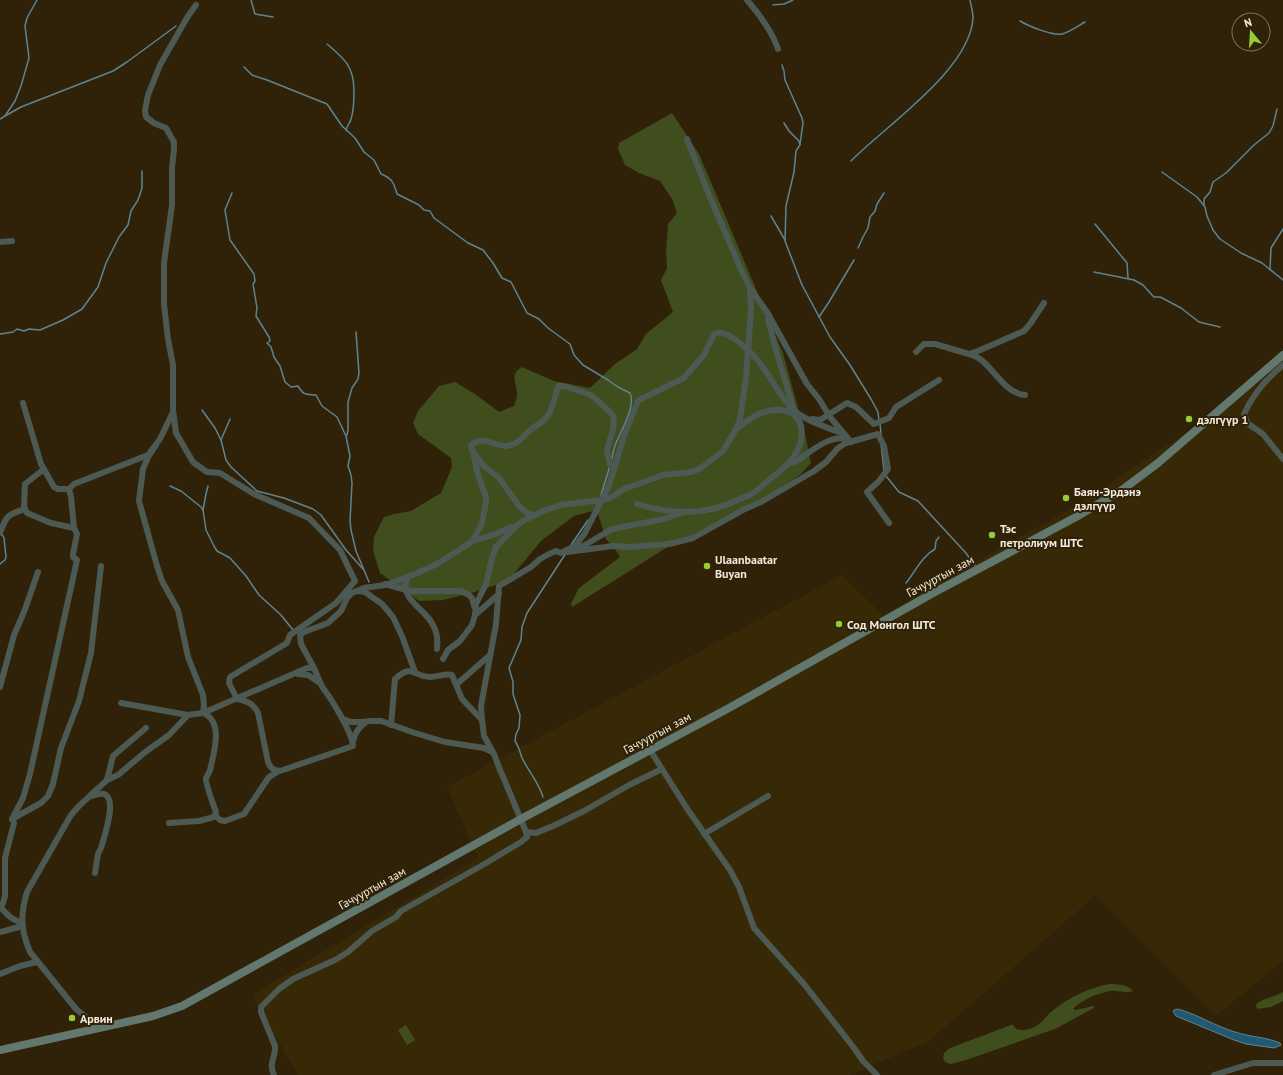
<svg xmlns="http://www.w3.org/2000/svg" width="1283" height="1075" viewBox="0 0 1283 1075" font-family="'PT Sans',sans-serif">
<rect width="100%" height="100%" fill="#2f2209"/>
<polygon fill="#382906" points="1283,352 1283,961 1216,1016 1096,895 929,1041 849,1075 298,1075 252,995 478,858 447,787 842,575 883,615 1073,507 1186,433"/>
<g fill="#404d1d">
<path d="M 672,113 L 699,154 L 783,353 L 805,434 L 811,463 L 801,474 L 753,507 L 722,523 L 666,548 L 572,607 L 571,604 L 579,588 L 620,557 L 615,549 L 606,539 L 598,514 L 593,511 L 574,516 L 541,541 L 512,576 L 496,585 L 475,592 L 443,600 L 419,601 L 380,573 L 373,551 L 374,537 L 384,517 L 394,514 L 411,511 L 441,493 L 452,467 L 451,458 L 418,434 L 413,423 L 418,411 L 439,386 L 455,382 L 475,394 L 499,412 L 514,406 C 515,403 516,399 517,396 C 518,384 508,375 522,367 L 554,381 L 590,388 L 615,364 L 637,349 L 646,334 L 673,312 L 661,280 L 667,268 L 666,253 L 668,224 L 677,213 L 672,199 L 660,181 L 639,173 L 625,165 L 618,149 L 619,143 Z"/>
<path d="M 1110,984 C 1118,984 1129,985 1133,991 C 1125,994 1118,990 1110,991 C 1098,993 1081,1000 1073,1009 L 1075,1010 L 1094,1006 L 1094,1008 L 1055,1029 L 966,1060 L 951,1064 L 945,1062 L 943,1058 L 944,1053 L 950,1048 L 1011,1025 L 1013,1025 L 1016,1029 C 1021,1031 1029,1030 1034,1027 C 1042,1024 1046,1016 1052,1011 C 1068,998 1090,987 1110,984 Z"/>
<path d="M 1283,992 L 1283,1001 L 1271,1007 L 1257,1009 L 1256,1004 C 1263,998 1275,997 1283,992 Z"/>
<polygon points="406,1025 415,1040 407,1045 398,1030"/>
</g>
<path fill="#205971" stroke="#5f8491" d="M 1178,1009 C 1199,1015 1215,1026 1235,1032 C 1250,1037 1266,1037 1280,1043 L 1281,1045 L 1274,1048 L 1246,1044 L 1234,1040 L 1176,1016 L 1173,1011 L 1174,1010 Z"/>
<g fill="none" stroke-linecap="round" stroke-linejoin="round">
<g stroke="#5f8491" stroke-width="1.5">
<polyline points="251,0 255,14 273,17"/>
<polyline points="773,5 784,4 793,0"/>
<path d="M 1020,21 C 1028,26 1053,36 1062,34 C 1070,32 1078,26 1085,22"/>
<path d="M 327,44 C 345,59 354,67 354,91 C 354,100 354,110 351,119 C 350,123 347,126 346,130"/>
<polyline points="782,65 784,71 785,80 802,118 803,123 800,144"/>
<path d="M 244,67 L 252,75 L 267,80 L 327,104 L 342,126 L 355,138 L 364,152 L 374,160 L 381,174 C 392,178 394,183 397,194 L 419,205 L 424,210 L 430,211 L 434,218 L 468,243 L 483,250 L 493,263 L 502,278 L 511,282 L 527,313 L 539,319 L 548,328 L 570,344 L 574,355 L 583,365 L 608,380 L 618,387 L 630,393 C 636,406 622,428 617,441 C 614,446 613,453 612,459"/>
<polyline points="5,116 21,107 113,71 127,62 176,26"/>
<polyline points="0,119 5,116 15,101 21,86 29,58 25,26 27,18 37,0"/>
<polyline points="784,123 789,131 799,141 800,145 796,151 794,172 786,206 785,241 802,285 830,337 850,365 871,399 878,412 879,421"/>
<path d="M 851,161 C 885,126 970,70 973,18 C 973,12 971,6 970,0"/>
<polyline points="1162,172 1197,197 1205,207 1207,216 1213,230 1220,239 1241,253 1262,263 1283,280"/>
<path d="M 232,193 L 225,210 L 230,240 L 254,274 L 255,281 L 253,284 L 257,308 L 256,316 L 269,337 L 270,341 L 267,343 L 271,347 L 274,357 L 280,366 L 285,382 L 291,387 L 298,386 C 304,396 306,394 316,395 L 322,406 L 337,417 L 346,436 L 350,456 L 348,466 L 351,475 L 352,483 L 350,521 L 351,530 L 356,551 L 369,582"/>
<polyline points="1204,205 1204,199 1210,192 1213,182 1226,173 1254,145 1269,133 1273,126 1277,109"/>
<polyline points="771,216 785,240"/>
<polyline points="1095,224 1127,263 1128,278"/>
<polyline points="858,248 863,237 868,228 870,217 875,211 877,204 884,193"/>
<polyline points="1270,270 1271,248 1283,229"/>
<polyline points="1094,272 1134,280 1143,285 1152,295 1154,297 1160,297 1166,300 1181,308 1199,322 1220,327"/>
<polyline points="819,317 829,302 854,260"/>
<polyline points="0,334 13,332 17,329 24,331 29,329 40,330 63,320 82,309 98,287 106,263 119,237 128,225 131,211 138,200 142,188 142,171"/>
<polyline points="202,410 215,428 221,440 226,460 231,467 257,491 284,498 313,509 321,515 346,550 363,569"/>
<polyline points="880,424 881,434"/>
<polyline points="347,435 348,430 348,402 352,388 358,379 359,373 356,332"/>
<polyline points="221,440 230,419"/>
<polyline points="881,444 884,470"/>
<polyline points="886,476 899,492 918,501 965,552 975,565"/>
<polyline points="170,486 181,491 201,507 203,510 206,530 214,546 217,551 230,558 246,576 259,595 281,615 293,630"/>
<polyline points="601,495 610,466"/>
<polyline points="203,510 206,494 208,486"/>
<polyline points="571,545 588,520"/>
<polyline points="0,564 5,560 6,557 4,538 2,534"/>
<path d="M 906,583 C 915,572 922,556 935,549 L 936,541 L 939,537"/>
<path d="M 543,797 C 539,783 529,772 522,758 C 520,752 519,747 515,741 L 516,734 L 519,728 L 520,715 L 513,694 L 513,682 L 509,668 L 521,640 L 522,627 L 527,613 L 566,553"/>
</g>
<g stroke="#4c5a53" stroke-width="6">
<path d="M 747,0 C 759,14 772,31 778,49"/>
<polyline points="196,5 188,16 160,65 148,95 145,110 146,117 154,123 166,128 174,142 174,149 172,168 172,205 164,263 164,304 168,339 173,365 173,410 176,433 193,462 207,472 220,473 254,494 309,518 340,550 355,581 336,603 290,635 287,643 230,677 229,683 237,699"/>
<polyline points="0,242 12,241"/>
<polyline points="750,288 767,312 807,384 819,399 830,417 851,442"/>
<polyline points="768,319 775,347 793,407"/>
<polyline points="916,352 924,344 935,344 969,354 978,351 1024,331 1030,324 1044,303"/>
<path d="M 969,354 C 973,355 977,357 980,359 C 995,370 1005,393 1025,395"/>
<path d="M 1283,365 C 1266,379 1253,394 1244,414 L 1247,423 L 1263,434 L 1283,459"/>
<polyline points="23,403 41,464 54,487 58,489 69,489 74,484 148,455 160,439 173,412"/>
<polyline points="812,419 820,420 847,403 856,407 874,424 889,418 896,407 939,380"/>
<path d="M 156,445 L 148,457 L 143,469 L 139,501 L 157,566 L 162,581 L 178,610 L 188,657 L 203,695 L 204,706 L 203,713 C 224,721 214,753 210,770 C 209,773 207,776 206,778 C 205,783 214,806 216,812 L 214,817 L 199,821 L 169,823"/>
<path d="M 473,452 L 471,447 L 472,444 C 483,436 493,445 505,446 C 518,446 523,435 533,428 C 539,424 545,421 549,414 C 553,406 555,396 558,387 L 559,386 L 564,386 L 591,395 L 609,411 L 613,416 L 614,421 L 613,429 L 607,450 L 610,465"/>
<path d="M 789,463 L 795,462 C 808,454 834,430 849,441"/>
<polyline points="44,469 25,484 24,507 27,513 51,523 74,528"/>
<path d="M 637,504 C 670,514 704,516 735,501 C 742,498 749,496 755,492 C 760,487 766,483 771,478 C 784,469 798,457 801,440 C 806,412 782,404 759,414 C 751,418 744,423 736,429"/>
<path d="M 0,533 C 6,516 8,514 25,509"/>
<polyline points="473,541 482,523 486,502 486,497 478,475 473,452 484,466 499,478 519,506 528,514 534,515"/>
<polyline points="576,548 585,545 612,529 664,519 681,513"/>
<polyline points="567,552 613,546 630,547 669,544 693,538 745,509 761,502 814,471 826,462 838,448 846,443 878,434 884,446 888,469 879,481 867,492 889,523"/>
<path d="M 409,576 C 395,597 426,609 433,625 C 437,632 438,641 437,649"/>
<polyline points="385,584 410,591 461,591 469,595 472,598 474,606"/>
<polyline points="358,591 365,592 382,604 393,617 402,636 415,672"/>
<polyline points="475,615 499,594"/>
<polyline points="443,659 448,650 460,641 472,625 475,615 476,604 486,584 492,558 496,547 515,527 523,521 546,510 561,505 601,500 610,498 624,489 663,475 692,472 701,468 723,451 736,429 740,419 746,378 751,310 750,288 743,274 709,195 687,139"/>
<polyline points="314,668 301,644 300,635 304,632 328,623 341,611 347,598 352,593 364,588 385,585 415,574 437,564 473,541 493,535 512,527"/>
<polyline points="298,674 308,675 320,683"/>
<polyline points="457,684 490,655"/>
<polyline points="0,687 14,635 24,612 38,572"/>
<path d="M 121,703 L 188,715 L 203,713 L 307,668 L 314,668 C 317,674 319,682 323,688 C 332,700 352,732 353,746 L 280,771 C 273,770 271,769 268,762 L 258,713 C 254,704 247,701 237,699"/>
<polyline points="343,719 351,722 361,722 371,721 381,721 415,733 445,742 484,748 492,752"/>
<path d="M 482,720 L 481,706 L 496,624 L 499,586 L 531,567 L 540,559 L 549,554 L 556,551 L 561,553 L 575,546 L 585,533 L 593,517 L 609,486 L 624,436 L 637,403 L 639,400 L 684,378 L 704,355 L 714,334 C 727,326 755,356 762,366 C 773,381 781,399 795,411 C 806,421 828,428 842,433"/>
<path d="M 353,741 C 355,732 359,727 366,722"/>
<polyline points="650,750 662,769"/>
<polyline points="107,780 113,756 146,728"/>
<path d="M 91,796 C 95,795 100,793 104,794 C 118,799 104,837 101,848 L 98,854 L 95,873"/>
<polyline points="215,815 220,820 225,821 244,814 269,777 279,771"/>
<polyline points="12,819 41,803 48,796 53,784 61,748 79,701 91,653 101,566"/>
<polyline points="526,832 536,833 553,826 584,811 629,785 662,769 688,810 730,870 739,887 754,928 804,984 854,1048 863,1061 877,1075"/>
<polyline points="704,834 768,796"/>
<path d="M 0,906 C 5,913 13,921 22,922"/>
<polyline points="1,907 3,903 5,896 5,858 14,823 12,819 23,798 30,774 77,560 73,557 73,554 77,534 74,528 71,497 69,489"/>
<polyline points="0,932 19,927 22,922"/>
<polyline points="0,974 20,966 37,962"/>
<path d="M 91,1030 L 86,1017 L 76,1009 L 30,952 C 21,931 20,914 27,892 L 71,815 L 78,807 L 107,780 L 118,775 L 144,753 L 169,735 L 188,715"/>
<path d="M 274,1075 C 268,1062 276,1058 275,1046 L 261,1012 L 261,1007 L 279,989 L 293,979 L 335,960 L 348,952 L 372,931 L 396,917 L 401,911 L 481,866 L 521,842 L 527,837 L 526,832 L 504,779 L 500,770 L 494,754 L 484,736 L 482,720 L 462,699 L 452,675 C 445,673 438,677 430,677 C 411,676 413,663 395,679 L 391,725"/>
<polyline points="1214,1075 1253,1063 1283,1063"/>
</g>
<polyline stroke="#62776e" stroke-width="8" points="0,1050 153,1016 182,1006 521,819 729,708 935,592 1076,517 1122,490 1158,463 1283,355"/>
</g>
<g fill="#97cc38" stroke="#2f2209" stroke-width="1.5">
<circle cx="1189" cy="419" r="4"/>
<circle cx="1066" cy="498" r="4"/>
<circle cx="992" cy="535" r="4"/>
<circle cx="707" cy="566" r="4"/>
<circle cx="839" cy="624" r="4"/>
<circle cx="72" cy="1018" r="4"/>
</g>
<g text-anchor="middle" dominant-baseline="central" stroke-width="4" stroke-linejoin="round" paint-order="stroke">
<g font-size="12" font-weight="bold" fill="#f2eadb" stroke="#2f2209" text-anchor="start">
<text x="1197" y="419">дэлгүүр 1</text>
<text x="1074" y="491">Баян-Эрдэнэ<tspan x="1074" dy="14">дэлгүүр</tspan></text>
<text x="1000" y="528">Тэс<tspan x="1000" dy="14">петролиум ШТС</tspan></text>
<text x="715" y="559">Ulaanbaatar<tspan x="715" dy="14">Buyan</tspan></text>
<text x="847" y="624">Сод Монгол ШТС</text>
<text x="80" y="1018">Арвин</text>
</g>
<g font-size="12" fill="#f2eadb" stroke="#2f2209">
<text transform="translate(940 576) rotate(-28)">Гачууртын зам</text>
<text transform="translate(657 733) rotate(-28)">Гачууртын зам</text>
<text transform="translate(372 888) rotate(-29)">Гачууртын зам</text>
</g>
</g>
<g transform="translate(1251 32) rotate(342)"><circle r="19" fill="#2f2209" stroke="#7d725d"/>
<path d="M0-3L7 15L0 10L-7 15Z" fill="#97cc38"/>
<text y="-6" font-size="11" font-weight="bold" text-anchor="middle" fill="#f2eadb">N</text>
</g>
</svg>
